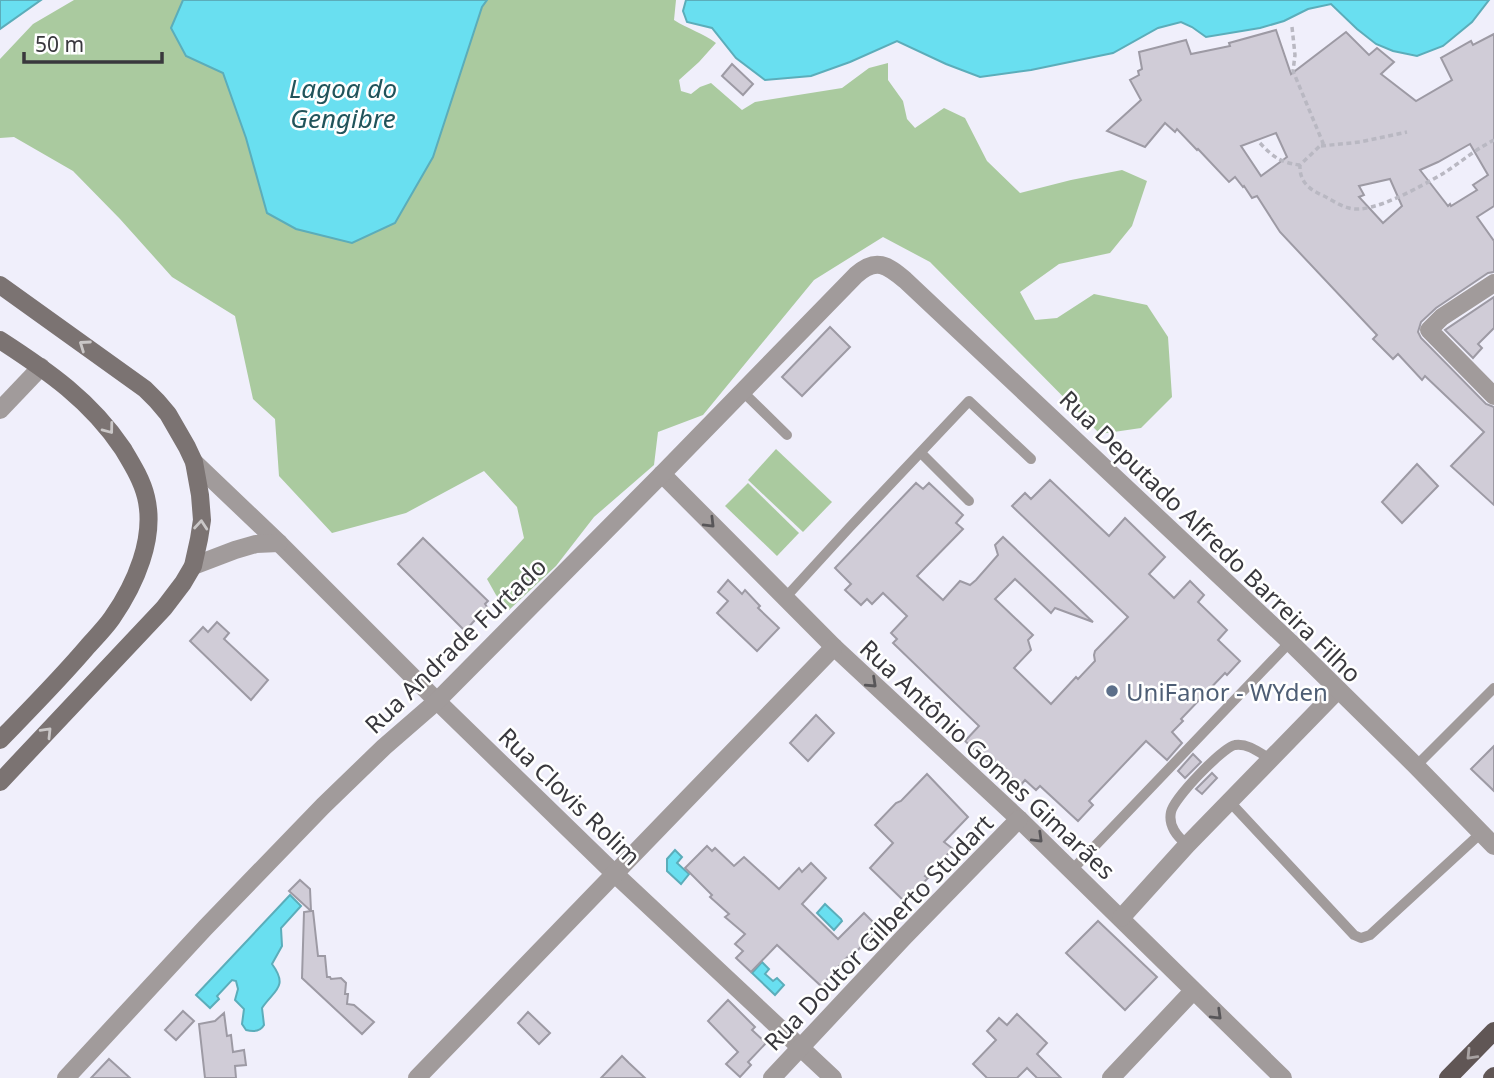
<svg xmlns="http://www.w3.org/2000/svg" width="1494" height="1078" viewBox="0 0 1494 1078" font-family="'Noto Sans',sans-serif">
<rect width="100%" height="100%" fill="#f0effb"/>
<g fill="#aaca9f">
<path d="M 74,0 L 183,0 L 171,28 L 186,56 L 223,73 L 246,138 L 433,157 L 482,7 L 487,0 L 676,0 L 674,20 C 688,29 703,33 716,43 L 699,62 L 679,80 L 681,91 L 691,94 L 700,87 L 711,83 L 742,110 L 755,102 L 842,88 L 869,68 L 888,63 L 888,80 L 903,101 L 907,119 L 915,128 L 944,108 L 965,118 L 987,161 L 1020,193 L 1071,180 L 1122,170 L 1147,181 L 1132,226 L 1110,253 L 1059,264 L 1020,292 L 1035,320 L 1057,318 L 1094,294 L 1147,305 L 1168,337 L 1172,397 L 1141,428 L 1100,434 L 930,262 L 883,237 L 814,280 L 703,415 L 658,432 L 654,465 L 594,517 L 556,566 L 509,610 L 496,595 L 487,579 L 524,538 L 517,507 L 484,471 L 406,513 L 332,533 L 279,476 L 275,419 L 253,399 L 235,316 L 172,277 L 120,219 L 73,171 L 14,137 L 0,138 L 0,59 L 33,24 Z"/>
<polygon points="776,449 832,502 803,532 748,480"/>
<polygon points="748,483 799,533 777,556 725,506"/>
</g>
<g fill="#69dff0" stroke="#5badba" stroke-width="2">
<polygon points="0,0 41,0 0,29"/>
<polygon points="183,0 487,0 482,7 433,157 395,223 352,243 296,229 267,213 246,138 223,73 186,56 171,28"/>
<polygon points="686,0 1489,0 1472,22 1443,46 1417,56 1393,51 1376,44 1357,29 1331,4 1308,9 1284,21 1260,28 1206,37 1192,27 1181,22 1158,28 1113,53 1031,70 980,77 946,64 897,41 850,62 811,76 765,80 736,58 712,28 687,22 683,11"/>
<polygon points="675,850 682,857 677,863 689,874 681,884 667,871 667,859"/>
<path d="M 290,895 L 301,906 L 281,928 L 282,946 L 272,964 C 289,987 274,990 262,1008 L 264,1025 C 260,1032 253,1032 246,1030 L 242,1024 L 244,1009 L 235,1000 L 238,989 L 236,981 L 232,980 L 217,996 L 219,999 L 210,1008 L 196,995 Z"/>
<polygon points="825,904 841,919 842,921 834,930 817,913"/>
<polygon points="762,962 769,969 765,974 773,981 777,978 784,985 775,995 752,973"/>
</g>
<g fill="#d0ccd7" stroke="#9d9aa4" stroke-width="2" fill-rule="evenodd">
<path d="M 1276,30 L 1291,74 L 1346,32 L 1369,55 L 1377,48 L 1394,62 L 1381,74 L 1416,101 L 1452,80 L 1441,58 L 1471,41 L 1473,45 L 1494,34 L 1494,206 L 1477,217 L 1494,241 L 1494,272 L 1488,273 L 1436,308 L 1421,322 L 1418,332 L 1421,338 L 1486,404 L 1494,407 L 1494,505 L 1451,466 L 1484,432 L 1425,376 L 1422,380 L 1398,354 L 1393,359 L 1373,339 L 1377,335 L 1280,232 L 1257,196 L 1252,198 L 1244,186 L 1243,187 L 1235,177 L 1229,182 L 1198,149 L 1197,150 L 1177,129 L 1175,132 L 1165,123 L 1145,147 L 1107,131 L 1141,100 L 1130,80 L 1139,75 L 1138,71 L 1142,69 L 1139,52 L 1186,40 L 1191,54 L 1230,46 L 1229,43 ZM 1276,133 L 1287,157 L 1261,176 L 1241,146 ZM 1470,144 L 1488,175 L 1473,185 L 1477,190 L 1451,206 L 1450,204 L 1448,206 L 1420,170 L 1438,162 ZM 1390,179 L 1402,206 L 1383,223 L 1359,197 L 1364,195 L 1359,186 Z"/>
<polygon points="732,64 753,84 743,95 722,76"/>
<polygon points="1494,297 1494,328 1478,344 1482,348 1473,358 1445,330"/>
<polygon points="830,327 850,347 802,396 782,377"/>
<polygon points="1417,464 1438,486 1402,523 1382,502"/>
<polygon points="1050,480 1109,536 1125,518 1165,557 1149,574 1174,598 1190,581 1204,595 1198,602 1227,630 1218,640 1240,661 1227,675 1225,673 1181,719 1183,721 1172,732 1182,743 1167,760 1146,741 1089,801 1093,805 1078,821 1040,786 1036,790 1025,780 1020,786 992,759 989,763 965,741 979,726 893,643 897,639 891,633 907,616 883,593 872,604 867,599 861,605 845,590 851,584 835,568 916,483 923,489 929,483 963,515 956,523 963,529 917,576 943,600 960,581 970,585 976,580 998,555 995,545 1003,537 1093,622 1055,608 1051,613 1015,579 995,599 1033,635 1028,640 1031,650 1014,668 1051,704 1076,677 1078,679 1095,661 1094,655 1095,651 1128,617 1012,506 1025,493 1031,499"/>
<polygon points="423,538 488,601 485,604 487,607 465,631 398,564"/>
<polygon points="728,580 742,594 745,590 760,606 758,608 779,628 757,651 717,613 728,601 718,592"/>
<polygon points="217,622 229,633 224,639 268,680 251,700 190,641 203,627 208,632"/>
<polygon points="816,715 834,733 808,761 790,743"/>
<polygon points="1494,746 1494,791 1471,769"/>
<polygon points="1193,754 1201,762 1185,778 1178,771"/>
<polygon points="1212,773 1217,778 1202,794 1196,789"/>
<polygon points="927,774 968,817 944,842 953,849 925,876 928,878 905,902 870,868 893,843 875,825 896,803 901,801"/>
<polygon points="707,846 712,851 715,848 734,866 744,857 779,889 799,868 802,872 811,863 826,878 802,904 838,939 864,913 879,928 854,954 852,952 821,986 777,945 751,972 736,958 743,951 735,944 745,934 725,917 729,914 710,897 712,895 685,868"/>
<polygon points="300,880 310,889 311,911 313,911 318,956 325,956 327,977 330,977 331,979 341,978 346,983 345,994 348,994 347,1004 354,1005 374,1022 362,1034 302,978 304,912 311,911 289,891"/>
<polygon points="1098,921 1157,977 1125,1010 1066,953"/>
<polygon points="728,1000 755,1027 752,1030 766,1043 748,1062 751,1065 740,1077 726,1064 738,1052 708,1021"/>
<polygon points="183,1011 194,1021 176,1040 165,1030"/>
<polygon points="528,1012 550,1033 539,1044 518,1023"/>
<polygon points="224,1013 227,1036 231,1035 233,1052 244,1050 246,1065 235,1066 236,1078 205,1078 199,1024 215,1021"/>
<polygon points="1017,1014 1047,1043 1037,1054 1061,1078 1037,1078 1027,1068 1017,1078 987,1078 973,1064 996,1040 987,1031 999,1018 1007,1025"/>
<polygon points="622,1056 629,1063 645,1078 601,1078"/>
<polygon points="109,1059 130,1078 91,1078"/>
</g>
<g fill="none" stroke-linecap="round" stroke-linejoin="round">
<g stroke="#b9b8c2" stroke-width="3.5" stroke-dasharray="5 3.5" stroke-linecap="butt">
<path d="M 1292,27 L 1295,55 L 1293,71 L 1323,143 L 1300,165 C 1299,182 1310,190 1324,196 C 1332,200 1340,206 1349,208 C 1372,215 1423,185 1444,173 C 1461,162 1476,149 1494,140"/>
<path d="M 1260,143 C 1273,157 1280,162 1299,165"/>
<polyline points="1321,146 1360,142 1407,132"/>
</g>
<g stroke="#a19b9b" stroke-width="10">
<polyline points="742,391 787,435"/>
<polyline points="921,453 969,501"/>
<polyline points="785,598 849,528 969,401 1031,459"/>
<polyline points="1416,766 1494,688"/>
<polyline points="1229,801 1354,935 1361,938 1370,935 1481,833"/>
<path d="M 1187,845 C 1177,836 1168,826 1171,812 C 1174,798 1222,748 1235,745 C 1248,743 1260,753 1270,759"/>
<polyline points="1071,871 1290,642"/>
</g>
<g stroke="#a19b9b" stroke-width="18">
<polyline points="1494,283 1442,317 1429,330 1494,396"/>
<polyline points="0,410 41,367"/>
<polyline points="194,462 279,543 437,701 615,874 833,1078"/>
<polyline points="662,474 834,647 1019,819 1283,1078"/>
<polyline points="193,566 235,550 256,544 279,543"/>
<polyline points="1121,918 1187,845 1338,690"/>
<path d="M 66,1078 L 205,928 L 323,806 L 384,747 L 437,701 L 662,474 L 856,275 C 876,257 887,265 905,280 L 1290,642 L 1416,766 L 1494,846"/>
<polyline points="417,1078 834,647"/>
<polyline points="772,1078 904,937 1019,819"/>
<polyline points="1111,1078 1193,991"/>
</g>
<g stroke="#7b7372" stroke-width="18">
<polyline points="0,285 145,389 157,401 168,414 187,447 194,462 200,495 202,520 199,539 193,566 183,583 164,608 0,782"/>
<path d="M 0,340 C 48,371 91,401 123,449 C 132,464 142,480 146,497 C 156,538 135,585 112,618 C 105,628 96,637 88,646 C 60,679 30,709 0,740"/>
</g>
<g stroke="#605655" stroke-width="18">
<polyline points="1448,1078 1494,1031"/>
<polyline points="1492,1078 1494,1076"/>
</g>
</g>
<defs><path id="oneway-chevron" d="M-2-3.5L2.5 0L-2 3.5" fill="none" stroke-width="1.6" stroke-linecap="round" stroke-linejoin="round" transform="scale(1.75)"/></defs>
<g stroke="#cac7c7">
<use href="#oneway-chevron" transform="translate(84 345) rotate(-145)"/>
<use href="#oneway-chevron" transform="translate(109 429) rotate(53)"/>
<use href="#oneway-chevron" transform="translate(201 525) rotate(-85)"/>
<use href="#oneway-chevron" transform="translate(47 732) rotate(-46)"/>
</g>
<g stroke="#585659">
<use href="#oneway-chevron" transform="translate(710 523) rotate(45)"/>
<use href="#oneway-chevron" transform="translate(872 683) rotate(43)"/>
<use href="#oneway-chevron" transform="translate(1038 838) rotate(44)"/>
<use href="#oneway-chevron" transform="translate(1217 1015) rotate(44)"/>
</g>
<use stroke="#a8a2a2" href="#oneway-chevron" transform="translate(1471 1055) rotate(134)"/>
<circle fill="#5c6f8a" stroke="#fff" stroke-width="2.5" cx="1112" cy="691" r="7"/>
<g text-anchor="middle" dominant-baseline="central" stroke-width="5" stroke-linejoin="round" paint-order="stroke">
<g font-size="24" fill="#39383d" stroke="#fff">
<text transform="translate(1211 536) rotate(44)">Rua Deputado Alfredo Barreira Filho</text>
<text transform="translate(455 645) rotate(-44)">Rua Andrade Furtado</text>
<text transform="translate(988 759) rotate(43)">Rua Antônio Gomes Gimarães</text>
<text transform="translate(570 796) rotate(44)">Rua Clovis Rolim</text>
<text transform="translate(878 932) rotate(-46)">Rua Doutor Gilberto Studart</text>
</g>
<g font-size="24" fill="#4e5e75" stroke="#fff" text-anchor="start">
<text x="1126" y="691">UniFanor - WYden</text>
</g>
<g font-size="26" font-style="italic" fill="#21545b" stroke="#fff">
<text x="343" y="88">Lagoa do<tspan x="343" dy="30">Gengibre</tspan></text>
</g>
</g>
<path d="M24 52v10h138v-10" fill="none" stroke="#39383d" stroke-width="3.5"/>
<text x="35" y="52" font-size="21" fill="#39383d" stroke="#ffffff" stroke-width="5" paint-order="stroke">50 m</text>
</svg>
